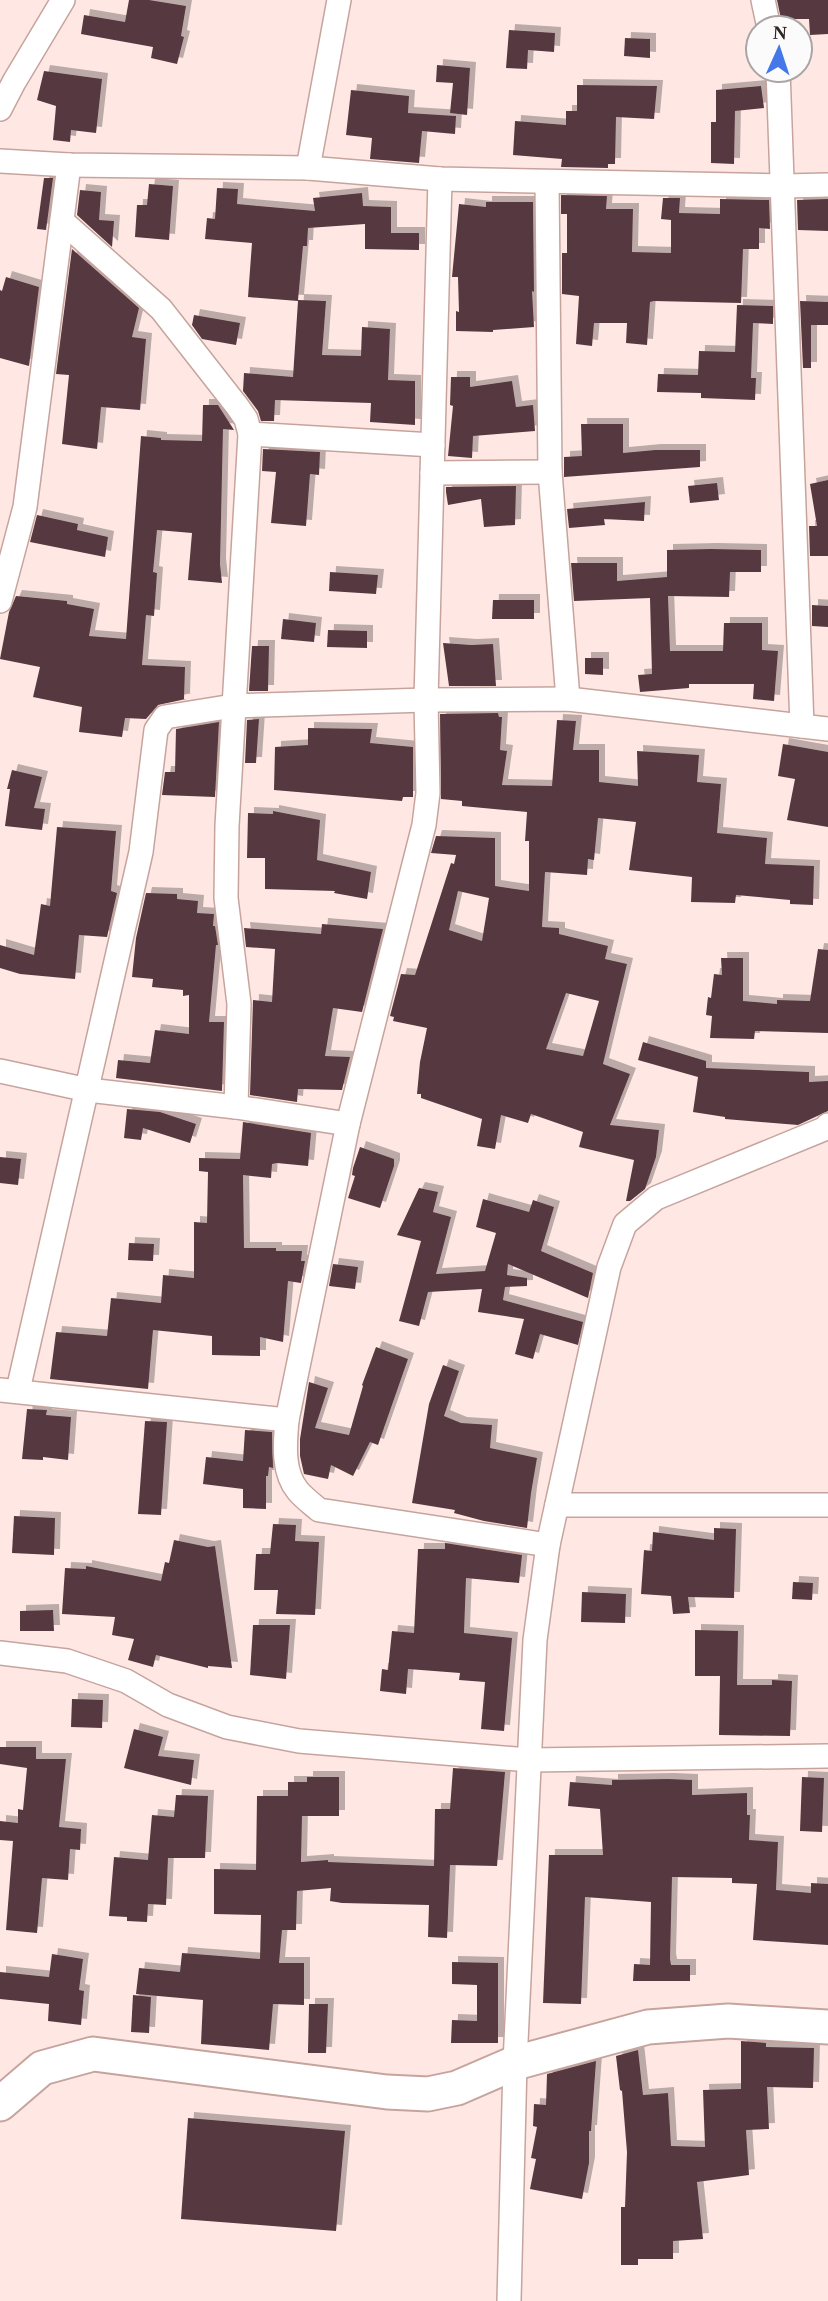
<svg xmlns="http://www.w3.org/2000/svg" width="828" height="2301" viewBox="0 0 828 2301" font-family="Georgia,serif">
<defs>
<filter id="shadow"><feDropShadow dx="6" dy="-6" stdDeviation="0" flood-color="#0004"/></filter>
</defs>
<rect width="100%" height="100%" fill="#ffe8e4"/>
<g fill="#56393f" fill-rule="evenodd" filter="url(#shadow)">
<polygon points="129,0 149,0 186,6 181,36 184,37 177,64 151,58 153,47 81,34 84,15 125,22"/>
<polygon points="777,0 828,0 828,34 810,35 809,19 781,19"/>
<polygon points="509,30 555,33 554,52 528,50 527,69 506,68"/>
<polygon points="625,38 650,39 650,58 624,56"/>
<polygon points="437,65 470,68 467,115 450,113 453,83 436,82"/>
<polygon points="44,71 102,79 96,133 71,130 70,142 53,140 56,106 37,100"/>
<polygon points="577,85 657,86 654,119 616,117 615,164 608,164 608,168 561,167 562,159 513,155 515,121 566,125 566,111 577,111"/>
<polygon points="761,86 764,108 735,111 734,164 711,163 711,122 716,122 716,90"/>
<polygon points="351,90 409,96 408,113 456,116 455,134 422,131 419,163 370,159 372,138 346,135"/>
<polygon points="44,178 53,178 46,230 37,229"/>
<polygon points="149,184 173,186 169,240 135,237 137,205 147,205"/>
<polygon points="217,188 238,189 237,204 315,211 313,198 362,193 363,206 391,207 391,233 419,233 419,250 365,249 365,224 308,228 307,246 303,246 298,300 326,301 322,355 361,356 362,327 390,329 388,380 415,381 415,425 370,422 371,403 275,400 274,421 261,421 258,411 243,391 244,373 293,377 298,301 248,297 252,243 205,239 207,218 215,219"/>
<polygon points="80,190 101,192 99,220 114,221 112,247 77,215"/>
<polygon points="561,195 607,196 606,209 633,209 632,252 671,253 671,220 661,219 663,198 680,198 679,213 720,214 720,199 769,200 770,229 759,228 759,249 743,249 741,303 654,301 650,302 647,345 626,343 627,323 594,323 592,346 576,344 579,296 562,294 562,253 567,253 567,214 561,214"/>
<polygon points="828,199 828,231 798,230 797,200"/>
<polygon points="486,202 533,202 534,292 532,291 534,327 493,330 493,332 456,331 456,311 459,312 458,277 452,277 459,204 486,207"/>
<polygon points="72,249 139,308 132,337 146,339 140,410 101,407 97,449 62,444 69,375 56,374"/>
<polygon points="6,277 39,287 29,366 0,358 0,290 2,291"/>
<polygon points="800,301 828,302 828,325 811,325 811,368 803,368"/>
<polygon points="737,305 773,306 773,324 753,323 751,378 756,378 755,400 701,398 701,393 657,392 658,374 698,375 699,351 735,352"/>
<polygon points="194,315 240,323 236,345 202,339 192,325"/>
<polygon points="451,377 470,377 470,387 512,381 516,407 533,405 535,431 473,436 472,458 448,456 453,406 450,405"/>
<polygon points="203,405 218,405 234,430 223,429 220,564 222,583 188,580 192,533 157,530 153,572 157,573 154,616 146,615 142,665 185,667 184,699 186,699 158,705 146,719 125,718 122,737 79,732 82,707 33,697 40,667 0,659 9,612 16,596 67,601 67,604 94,609 89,636 126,639 141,436 161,438 161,440 202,441"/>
<polygon points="581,424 623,424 623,453 655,450 700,450 700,467 564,477 564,457 582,456"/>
<polygon points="263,449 320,452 319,475 310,474 306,526 271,523 276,472 262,471"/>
<polygon points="828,480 828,556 810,556 809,526 817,526 810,484"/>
<polygon points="717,483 719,500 690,503 688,486"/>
<polygon points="516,486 515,525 484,527 481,499 448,505 446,492 446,487"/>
<polygon points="645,502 644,521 604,519 605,525 569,528 567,509"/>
<polygon points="37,515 78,524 77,530 108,537 105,557 30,542"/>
<polygon points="711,549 761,550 761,572 730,572 729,597 668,596 670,651 723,651 724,623 762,623 762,650 778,651 774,701 753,699 754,684 689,684 689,688 640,692 638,675 652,674 650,598 574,601 571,563 617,563 617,581 667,577 667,550"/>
<polygon points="330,572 378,575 376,594 329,591"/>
<polygon points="493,600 534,600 534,619 492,619"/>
<polygon points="812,605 828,606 828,627 812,626"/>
<polygon points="283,619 316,623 314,642 281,639"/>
<polygon points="328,630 367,631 367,648 327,647"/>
<polygon points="443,643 471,645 493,644 496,686 449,686"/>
<polygon points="252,646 269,646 268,691 249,691"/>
<polygon points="585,658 603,658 603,675 585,674"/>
<path d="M 498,713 L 499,717 L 502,717 L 500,750 L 507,751 L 502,785 L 552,786 L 557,720 L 576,721 L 573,750 L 599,750 L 599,782 L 638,786 L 637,751 L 699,755 L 697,782 L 721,784 L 717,833 L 767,838 L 765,864 L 814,866 L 813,905 L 790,904 L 790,900 L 736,895 L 735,903 L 691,902 L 692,877 L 629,870 L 636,822 L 598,818 L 594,860 L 588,859 L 587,875 L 545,872 L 542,927 L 559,928 L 559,934 L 608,946 L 605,959 L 627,964 L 603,1064 L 630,1074 L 610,1125 L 659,1130 L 656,1157 L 645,1189 L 630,1201 L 626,1201 L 634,1160 L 579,1147 L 583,1132 L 531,1114 L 528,1123 L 501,1115 L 495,1149 L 477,1146 L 482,1119 L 421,1098 L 421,1094 L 417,1094 L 420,1062 L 427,1028 L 393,1021 L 394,1017 L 390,1016 L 401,974 L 415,975 L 451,863 L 454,864 L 456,855 L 431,853 L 436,836 L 495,838 L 495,886 L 529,891 L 529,841 L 525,841 L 527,812 L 462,806 L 462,801 L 441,799 L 440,714 ZM 458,891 L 489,898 L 482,941 L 449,930 ZM 566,993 L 599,1001 L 583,1056 L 546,1049 Z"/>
<polygon points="259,719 256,763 245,763 247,720"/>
<polygon points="219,722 215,797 162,795 165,772 175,772 176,729"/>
<polygon points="308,728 372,729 370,743 413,747 413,797 403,797 402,801 274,790 275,747 308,745"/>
<polygon points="783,744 828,752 828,827 787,820 795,779 778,776"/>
<polygon points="12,770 42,777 34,808 45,809 42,830 5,826 10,789 7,789"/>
<polygon points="273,811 320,820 317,860 371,872 367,899 334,893 335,891 265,889 265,858 247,858 248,813 273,814"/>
<polygon points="57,827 116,831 111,891 117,893 107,937 79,935 75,979 20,974 0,968 0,945 34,955 41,904 50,906"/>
<polygon points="146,893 177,894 177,899 198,901 197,913 214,914 213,926 215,926 218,945 216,945 209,1022 224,1022 222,1091 116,1078 118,1060 150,1063 155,1030 189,1034 189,995 183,996 183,990 152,987 153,979 132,977 136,938"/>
<polygon points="322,924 383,929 362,1012 333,1008 325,1056 350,1057 342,1090 298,1089 297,1102 250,1095 253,1000 272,1002 275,949 246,947 244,928 321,934"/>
<polygon points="818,949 828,950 828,1033 755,1031 754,1039 710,1038 712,1016 706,1015 708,997 711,998 714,974 722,975 721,958 743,958 743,1001 777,1004 777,1000 810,1001"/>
<polygon points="643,1042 706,1061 706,1068 809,1072 809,1082 828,1081 828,1111 798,1125 725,1119 725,1117 693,1112 698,1077 638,1060"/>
<polygon points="127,1109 160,1112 196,1124 190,1143 143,1128 141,1140 124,1138"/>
<polygon points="243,1122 311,1133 308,1166 277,1163 272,1164 271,1178 243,1175 244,1248 276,1248 276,1251 302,1251 301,1261 305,1261 301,1283 288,1281 283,1342 260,1337 260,1356 212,1355 212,1336 153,1330 148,1389 50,1379 56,1332 107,1336 111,1298 161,1303 163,1275 194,1278 194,1222 207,1223 208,1172 199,1171 199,1158 240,1159"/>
<polygon points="360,1147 394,1159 394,1166 380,1208 348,1198 355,1176 352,1175 353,1168"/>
<polygon points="0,1157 21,1159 18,1185 0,1183"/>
<polygon points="419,1188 438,1192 433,1212 451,1217 436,1274 485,1271 496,1233 476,1227 483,1199 529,1212 533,1200 554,1207 541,1251 593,1273 588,1298 508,1264 507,1275 527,1278 527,1286 505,1287 503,1300 583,1322 578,1345 540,1334 533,1359 515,1354 524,1319 478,1312 482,1289 428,1292 419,1326 399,1321 421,1241 397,1235"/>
<polygon points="129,1243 154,1244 153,1261 128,1260"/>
<polygon points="333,1264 358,1267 355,1289 329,1286"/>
<polygon points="376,1347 408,1359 378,1445 370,1442 353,1476 331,1465 328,1479 304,1474 300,1456 300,1439 309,1382 328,1388 315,1428 349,1435 363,1386 362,1385"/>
<polygon points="443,1365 459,1371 444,1416 461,1423 492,1425 490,1448 537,1458 531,1493 527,1528 484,1521 454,1513 455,1510 412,1503 429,1404"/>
<polygon points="27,1409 47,1410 46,1415 71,1417 68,1460 43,1457 43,1460 22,1459"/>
<polygon points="145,1421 167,1422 161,1515 138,1514"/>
<polygon points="245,1430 272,1432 273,1468 269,1467 268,1476 266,1476 266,1509 243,1508 243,1489 203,1484 206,1457 243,1461"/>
<polygon points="14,1516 55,1518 54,1555 12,1553"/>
<polygon points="273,1524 296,1525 295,1541 319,1542 315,1615 276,1614 278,1590 254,1590 256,1554 270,1554"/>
<polygon points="714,1528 736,1529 734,1598 688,1597 690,1613 673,1614 671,1596 641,1594 644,1550 652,1551 653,1532 714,1540"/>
<polygon points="174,1540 208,1547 215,1546 232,1668 208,1666 208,1668 156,1655 153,1667 128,1660 134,1639 112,1635 115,1617 62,1614 65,1568 86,1569 86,1566 161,1581 165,1562 169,1563"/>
<polygon points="445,1543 522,1555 519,1583 466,1578 464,1633 512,1638 504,1731 481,1729 485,1682 459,1680 460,1673 408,1669 406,1694 380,1691 382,1669 388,1670 392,1631 414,1633 418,1549 445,1549"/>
<polygon points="793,1582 813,1583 812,1600 792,1599"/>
<polygon points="582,1592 626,1594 625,1623 581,1622"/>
<polygon points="53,1610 54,1631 20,1631 20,1611"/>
<polygon points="253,1625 290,1625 286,1679 250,1675"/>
<polygon points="695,1630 738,1631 737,1685 772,1685 772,1680 792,1681 790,1736 719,1735 720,1676 695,1676"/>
<polygon points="72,1699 103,1700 102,1728 71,1727"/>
<polygon points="134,1729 163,1737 158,1756 194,1760 191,1785 124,1768"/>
<polygon points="0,1747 36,1747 36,1759 66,1759 59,1827 81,1829 80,1850 70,1849 68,1880 42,1878 37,1933 6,1930 13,1841 0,1840 0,1821 18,1823 18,1809 23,1810 27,1768 0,1764"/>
<polygon points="453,1768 505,1772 497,1866 450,1865 447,1938 428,1937 429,1905 342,1903 330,1901 331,1888 297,1891 296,1930 282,1930 279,1963 304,1963 304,2005 273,2004 269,2050 201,2044 203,2000 136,1994 139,1968 180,1972 182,1953 260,1959 261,1915 214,1914 214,1869 256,1870 257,1796 288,1796 288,1782 307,1782 307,1777 339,1777 339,1816 302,1816 301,1862 328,1860 328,1862 434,1866 435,1809 450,1809"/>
<polygon points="802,1777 824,1778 822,1832 800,1831"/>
<polygon points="668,1779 692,1780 692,1795 747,1793 747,1815 750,1815 749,1840 778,1842 776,1890 811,1893 811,1883 828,1884 828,1945 753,1940 757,1884 732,1883 732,1878 672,1877 670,1959 671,1965 690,1965 690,1981 633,1981 634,1964 650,1965 651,1902 585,1897 581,2004 543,2003 549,1855 603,1855 600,1809 568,1806 570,1782 612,1785 612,1780"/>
<polygon points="176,1795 208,1796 205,1858 168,1858 166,1905 148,1904 147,1922 127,1921 127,1917 109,1916 114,1857 148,1860 152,1815 174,1817"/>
<polygon points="52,1954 83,1959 79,1990 84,1991 81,2025 48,2021 49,2004 0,1999 0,1972 49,1977"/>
<polygon points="452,1962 498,1963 498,2043 451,2043 452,2020 477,2021 477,1985 452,1984"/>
<polygon points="133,1995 151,1997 149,2033 131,2032"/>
<polygon points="309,2004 328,2004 326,2053 308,2053"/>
<polygon points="741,2041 766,2043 766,2047 814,2048 813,2088 767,2087 769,2129 746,2130 749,2175 697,2182 703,2239 673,2241 673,2259 638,2259 638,2265 621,2265 621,2207 625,2207 627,2152 622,2091 620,2090 616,2056 638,2050 643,2095 668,2093 671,2146 705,2147 703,2090 741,2089"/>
<polygon points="596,2061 591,2131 589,2131 589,2163 582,2199 530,2189 536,2159 531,2158 537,2127 533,2126 534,2104 546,2105 547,2074"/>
<polygon points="188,2118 345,2131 336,2231 181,2219"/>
</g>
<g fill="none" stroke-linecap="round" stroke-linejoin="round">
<defs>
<g id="street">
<polyline points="763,0 769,28"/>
<polyline points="778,70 802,726"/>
<polyline points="0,109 14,82 63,0"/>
<polyline points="0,161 69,165 308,168 440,179 783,186 828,185"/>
<polyline points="308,168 339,0"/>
<path d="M 440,179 L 426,700 L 428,793 L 424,825 L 348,1124 L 287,1420 C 285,1443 282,1472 298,1491 C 304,1498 312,1504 319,1510 L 548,1545"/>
<polyline points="547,182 550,472 568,699"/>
<polyline points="62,221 161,309 237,406 246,419 250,434 227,826 226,898 239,1004 236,1107"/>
<polyline points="250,434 433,445"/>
<polyline points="432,473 550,472"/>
<polyline points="0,601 25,507 69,165"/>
<polyline points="0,1071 88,1090 236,1107 348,1124"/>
<polyline points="0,1390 287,1420"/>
<polyline points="18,1390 141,852 156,730 165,717 233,706 426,700 568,699 828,729"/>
<polyline points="557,1505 828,1505"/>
<polyline points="0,1653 67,1661 126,1681 168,1705 227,1727 299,1741 529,1760 828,1756"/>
<polyline points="509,2301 515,2063 535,1640 548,1545 609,1267 625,1224 656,1198 824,1129 828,1125"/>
</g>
<polyline id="secondary" points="0,2104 42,2068 93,2054 387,2092 428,2094 457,2088 515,2063 648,2027 728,2021 828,2027"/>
</defs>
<use href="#street" stroke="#c6a49d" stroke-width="26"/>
<use href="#secondary" stroke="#c6a49d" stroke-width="37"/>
<use href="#street" stroke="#fff" stroke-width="23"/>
<use href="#secondary" stroke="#fff" stroke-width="33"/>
</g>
<g transform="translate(779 49) rotate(3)"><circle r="33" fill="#fbfbfb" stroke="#aaa5a4" stroke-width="2"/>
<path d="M0-5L12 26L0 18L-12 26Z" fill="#4677e9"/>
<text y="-10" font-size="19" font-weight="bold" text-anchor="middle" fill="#312421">N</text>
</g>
</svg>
